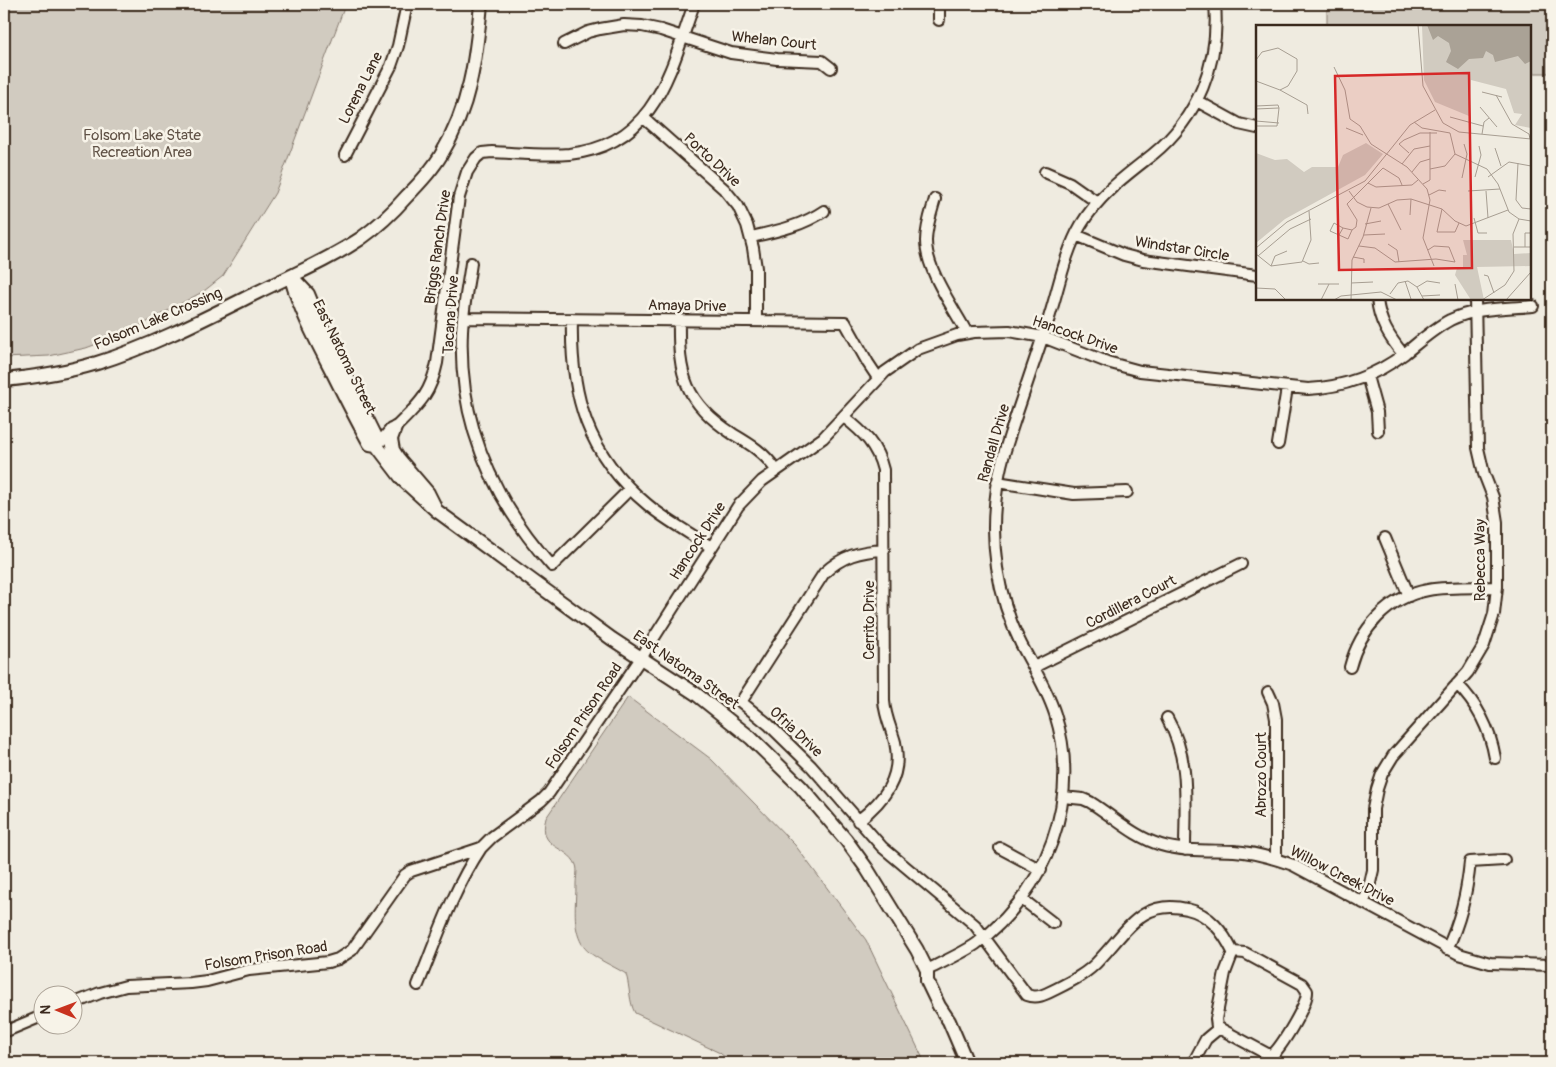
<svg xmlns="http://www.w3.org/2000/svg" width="1556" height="1067" font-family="Pangolin,sans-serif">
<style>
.green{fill:#d1cbc0;stroke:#867a6f}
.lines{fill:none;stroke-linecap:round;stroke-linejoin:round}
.minor-casing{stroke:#3b2a1e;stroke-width:14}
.major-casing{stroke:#3b2a1e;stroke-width:16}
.minor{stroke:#f7f3e8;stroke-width:10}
.major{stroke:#f7f3e8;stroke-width:12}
.labels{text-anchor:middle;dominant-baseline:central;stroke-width:5;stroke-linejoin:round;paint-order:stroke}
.street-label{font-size:15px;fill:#3b2a1e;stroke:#f7f3e8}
.park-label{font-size:15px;fill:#605246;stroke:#f7f3e8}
.inset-road{fill:none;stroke:#a79e92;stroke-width:1}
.view{fill:#d62828;fill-opacity:0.15;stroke:#d62828;stroke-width:2.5}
.inset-edge{fill:none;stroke:#3b2a1e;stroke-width:2.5}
</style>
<rect width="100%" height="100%" fill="#efebe0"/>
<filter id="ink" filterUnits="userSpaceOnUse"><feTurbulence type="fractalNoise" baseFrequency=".02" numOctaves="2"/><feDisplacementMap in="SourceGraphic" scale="10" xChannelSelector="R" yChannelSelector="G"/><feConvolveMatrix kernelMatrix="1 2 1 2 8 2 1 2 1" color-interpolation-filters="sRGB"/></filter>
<g filter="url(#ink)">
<path class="green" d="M4,4h280l60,4 -69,185 -52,83 -19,15 -66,36 -22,10 -30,11 -37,8 -45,2z
M1327,4h225v121h-2l1,-52h-21v-47h-203z
M628,697l83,62 84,86 71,95 59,123h-197v-3l-8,-7 -85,-40c-6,-11 -5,-26 -9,-39 -12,-8 -38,-18 -44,-30 -10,-17 -6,-41 -6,-60 0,-6 2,-14 0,-19 -8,-20 -39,-15 -30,-47z"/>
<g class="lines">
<g class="minor-casing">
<path id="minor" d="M939,20v-16
M564,44l24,-12 12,-3 24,-4 18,1 19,4 70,23 46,6 45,2 9,7
M1197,101l42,23 18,4
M644,118l80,71 14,17 9,19 6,23 3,20v53
M345,155l46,-89 7,-20 9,-42
M1045,172l25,11 27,19
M935,199c-4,14 -9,28 -9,42 0,29 27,66 41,92
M1076,235l48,20 19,5 114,15
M751,237c26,-6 51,-11 73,-26
M471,263c-3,22 -8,45 -9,68 -4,91 30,168 90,235l78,-77
M1377,299c2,22 12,38 26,55
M463,318l382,4 23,41 10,15
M572,319c-2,76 15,136 76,186 19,16 42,28 63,42
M679,320c-1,55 6,83 54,114 17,10 32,19 43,36
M1367,376l10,36 1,19
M844,417c19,15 33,28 39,53l1,231c1,15 7,27 11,41 8,36 -11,58 -37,79
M1278,444l9,-56
M377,446l14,-17 4,-1c23,-23 35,-32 42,-65l22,-166 8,-25 9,-14 6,-5 10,-1c25,1 51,4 77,2 86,-9 101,-82 125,-150
M997,482l77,12 53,-2
M1385,538l24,58
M884,550c-24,1 -42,6 -60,23l-83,129 27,22 43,42 71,81 93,78 52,70c11,4 19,-1 29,-6 16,-8 32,-16 44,-30 26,-27 42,-61 87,-50 23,5 36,23 46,43l-8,21 -9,46 1,8 54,29 1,7
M1034,667l207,-103
M1350,667c10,-38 38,-70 78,-77 23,-4 47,-2 69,-3
M1457,684c21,21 33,45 38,74
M1268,692l5,11 3,16v140
M1167,718c24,42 18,85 18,132
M1063,797l20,2 7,3c24,15 44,35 71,43 24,7 49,5 73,6 20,1 39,7 59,14l166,89 31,9 62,2
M1000,848l41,22
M1022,899l31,24
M1363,903l5,-11 5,-22v-61l4,-20 5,-15 11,-18 75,-84 16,-27 10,-31 3,-27v-65l-4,-25 -9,-23 -6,-26 -3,-149
M1447,949c14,-29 20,-56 23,-87l34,-2
M1233,952l12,1 57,31 5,7c1,13 -26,57 -36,65
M927,970c16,-8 34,-16 49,-26 71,-53 106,-145 79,-230 -8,-25 -22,-47 -34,-70 -24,-48 -32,-103 -24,-156 3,-26 12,-50 20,-75 10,-30 20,-59 30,-89 11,-32 17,-70 34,-99 18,-30 44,-49 71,-70 46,-37 68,-93 63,-151
M418,985c19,-47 35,-95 63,-137
M72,1004l28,-11 26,-7 65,-3 16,-2 42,-11 79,-8 10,-3 14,-9 53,-75 6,-4 70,-23 11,-11 49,-36 8,-8 92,-135 97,-152 24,-25 61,-43 62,-66 33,-23 39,-14 17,-3 35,-1 34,6 64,25 33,9 168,18c36,-2 67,-13 96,-35 15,-12 29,-25 46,-34 27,-13 54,-11 83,-14
M4,1032l38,-16
M1193,1063l13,-24 12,-10"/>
</g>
<g class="major-casing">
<path id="major" d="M291,276l17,18 14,34 55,111v7l26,34 34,31 175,128 84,55 55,44 50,49 45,53 21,29 50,81 10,20v11l12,25 10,15 18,42
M291,278c9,33 26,64 42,95 12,24 24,48 37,71l6,1
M4,380c31,-3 63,-8 93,-17 55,-17 107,-44 159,-70 34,-17 71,-32 104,-54 17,-12 33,-27 47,-43 12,-12 25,-26 34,-41 29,-48 35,-96 40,-151
M395,428l-4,11 2,11 5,8 30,35 6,12"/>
</g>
<use href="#minor" class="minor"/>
<use href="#major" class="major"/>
</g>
</g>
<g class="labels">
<g class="street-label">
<text transform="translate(774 41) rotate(6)">Whelan Court</text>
<text transform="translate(361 88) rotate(-63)">Lorena Lane</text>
<text transform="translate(712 160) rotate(43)">Porto Drive</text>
<text transform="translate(438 247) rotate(-82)">Briggs Ranch Drive</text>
<text transform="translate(1182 249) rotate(9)">Windstar Circle</text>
<text transform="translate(687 306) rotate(1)">Amaya Drive</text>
<text transform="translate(451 315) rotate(-86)">Tacana Drive</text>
<text transform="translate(158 319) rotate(-23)">Folsom Lake Crossing</text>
<text transform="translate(1075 335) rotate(19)">Hancock Drive</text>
<text transform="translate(344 357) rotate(64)">East Natoma Street</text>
<text transform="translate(994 443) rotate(-74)">Randall Drive</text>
<text transform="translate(698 541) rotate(-57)">Hancock Drive</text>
<text transform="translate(1480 560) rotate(-90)">Rebecca Way</text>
<text transform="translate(1131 602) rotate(-27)">Cordillera Court</text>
<text transform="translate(869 620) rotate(-90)">Cerrito Drive</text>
<text transform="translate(686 670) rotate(35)">East Natoma Street</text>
<text transform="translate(584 716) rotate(-56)">Folsom Prison Road</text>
<text transform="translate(796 732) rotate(43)">Ofria Drive</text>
<text transform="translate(1261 775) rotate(-90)">Abrozo Court</text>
<text transform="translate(1342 876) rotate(27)">Willow Creek Drive</text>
<text transform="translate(266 956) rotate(-9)">Folsom Prison Road</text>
</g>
<g class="park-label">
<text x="142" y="135">Folsom Lake State<tspan x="142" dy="17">Recreation Area</tspan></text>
</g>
</g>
<g transform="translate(1256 25)">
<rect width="275" height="275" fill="#efebe0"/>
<path d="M166,0h109v103l-16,-3 7,-11 -8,-1 -8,-24 -35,-9 -2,36 -34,-14 -11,-22zM110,118l17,11 -18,21 -80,44 -29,24v-90l19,7 12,-1 17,13 8,-5h26l5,-12zM207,215h48l3,14 17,-1v13l-54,1 7,33h-13l-16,-25 2,-7 6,-1v-12h4z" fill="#d1cbc0"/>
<path d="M171,0h104v36l-6,3 -7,-8 -23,6 -2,-7 -7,-4 -3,7 -14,1 -11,10 -12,-7 5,-11 -2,-8 -11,-7 -5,4z" fill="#aaa296"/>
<path class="inset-road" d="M162,0l5,61 20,37 16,9 72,7M0,35l6,-8 16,-4 19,11v12l-9,15 -8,4 -24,-9M78,42l11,23 5,29 10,7 11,18 36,23 20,22 3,11 -7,38 11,28M24,65l27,15 1,9M226,67l20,5M240,70l16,29 17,10 1,5M0,81l22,-1 1,3M224,82l17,20M0,84l23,-1M194,92l33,9M0,96l23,2M158,97l8,6 28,5 5,21 32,15 11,15 11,28 10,7 12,2M0,101h21l2,-18M90,103l17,7M226,109l2,-12 5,-4M239,123l6,18M153,128l-10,-9 5,-4 16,-7h17M262,138l-2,37 6,8 9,1M146,139l12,-15 16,-3M174,144l15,-3 10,-12M156,147l8,-10 10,-3M219,152l6,-22 -2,-9M232,152l21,-15 22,4M206,153l5,-24 -3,-10M112,158l8,4 36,-2 6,-5M167,159l7,-4v-48M93,166l8,11 10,5 12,1 18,-8 14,-1 31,10 13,12 11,5 42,-16M212,166l32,-2M230,166l2,27M173,170l10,-5 7,1M132,179l13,26M186,184l-5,23h18l4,-9M154,190l1,-16M218,193l4,15h9M109,199l16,-3M87,203l-9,-5 -4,8 9,4 4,-7 9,2 4,-3 1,-7 -10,-16 36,-36 16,10 3,7M83,210l9,4 4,-9M108,210l21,-1M132,219l9,6 2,12M103,221l16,2 20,14 41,-3 19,3 -6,-15 -15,-1 -6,4M258,222h17M269,222v-14h6M0,223l31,-26 78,-41 45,-56 25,-15M0,229l15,12 31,-4 9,-22 -2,-29M2,231l32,-27 21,-10M97,232l11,2v4M47,236l6,3 10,-1M15,241l4,-10 12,-5M228,250l4,1 6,17M149,256l6,18M95,258l22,-1M62,259h21M199,259l3,16M161,262l10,-6 13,2M0,263l19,1 11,11M134,269l8,-11 10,-2 9,6 7,13M166,271l18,-1M65,275l8,-16M78,275l7,-4 40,-4 16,8M95,275l1,-40 11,-23 8,-29M226,275l23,-15 9,-14 -1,-37 6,-15M250,275l25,-28"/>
<path class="view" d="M213,48l3,195 -133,2 -4,-194z"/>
<rect width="275" height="275" class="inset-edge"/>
</g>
<rect width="1556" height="1067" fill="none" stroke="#f7f3e8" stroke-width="20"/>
<rect x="10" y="10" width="1536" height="1047" fill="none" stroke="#3b2a1e" stroke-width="2" filter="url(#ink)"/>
<g transform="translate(58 1010) rotate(271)"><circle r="24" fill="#f7f3e8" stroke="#aca397"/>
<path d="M0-4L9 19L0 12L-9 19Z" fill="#c8321e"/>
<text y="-8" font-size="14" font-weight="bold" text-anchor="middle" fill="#3b2a1e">N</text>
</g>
</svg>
